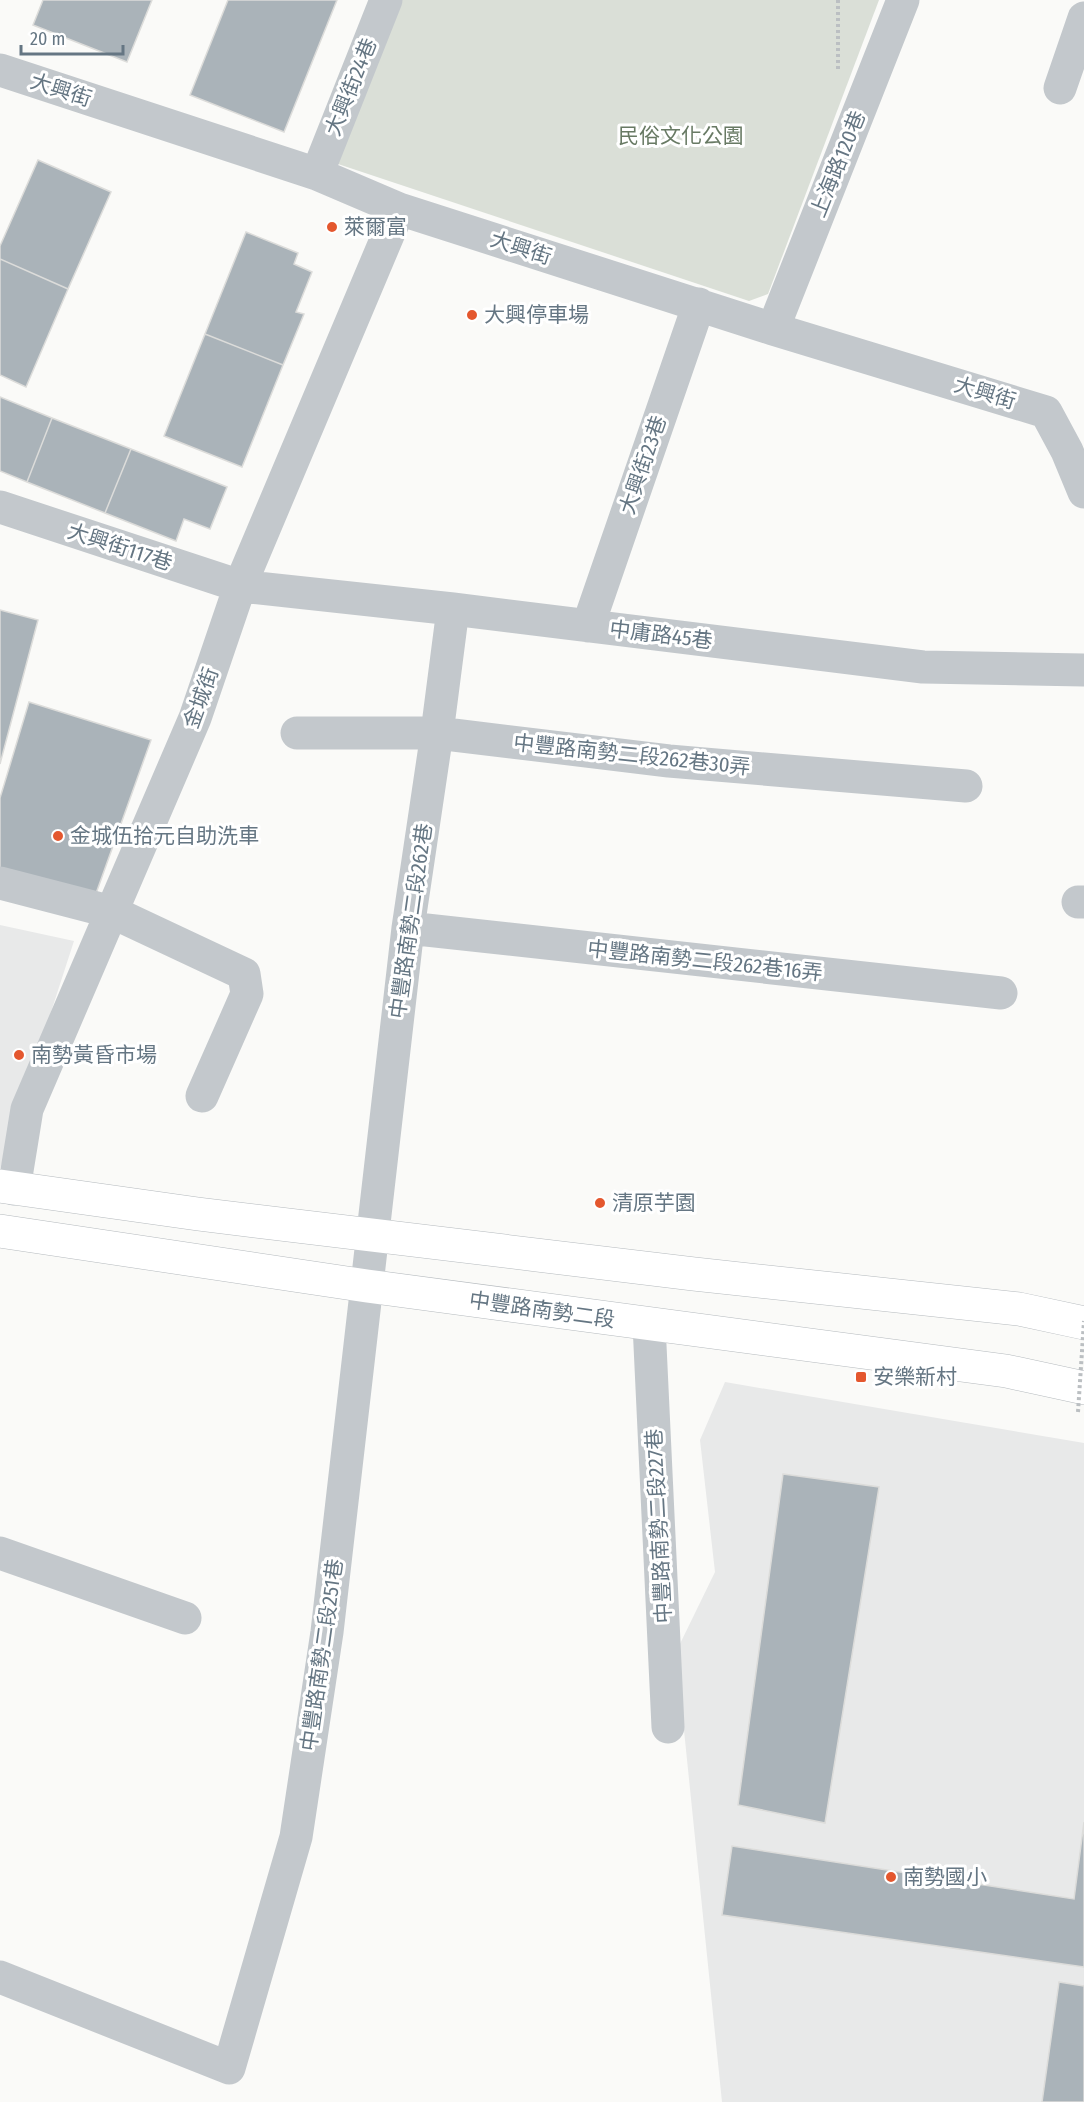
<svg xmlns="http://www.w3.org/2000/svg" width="1084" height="2102" font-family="'Fira Sans Condensed','Noto Sans TC',sans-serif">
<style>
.built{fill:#e8e9e9}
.green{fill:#dadfd7}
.building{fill:#aab3b9;stroke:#dcdcda;stroke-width:1.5}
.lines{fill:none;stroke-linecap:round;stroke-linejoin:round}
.major-casing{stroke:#b5babe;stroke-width:34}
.path{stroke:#bbbfc2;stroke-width:4;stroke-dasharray:3 3;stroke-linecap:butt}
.minor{stroke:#c3c8cc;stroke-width:33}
.major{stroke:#fff;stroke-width:33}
.path-bridge{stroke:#bbbfc2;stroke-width:4;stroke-dasharray:3 3;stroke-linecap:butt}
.poi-dot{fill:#e4572e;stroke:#fff;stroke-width:2}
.labels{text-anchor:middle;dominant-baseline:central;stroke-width:6;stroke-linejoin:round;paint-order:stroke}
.street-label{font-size:21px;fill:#657683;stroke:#fff}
.park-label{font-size:21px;fill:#687a64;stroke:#fff}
.poi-label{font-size:21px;fill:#657683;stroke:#fff;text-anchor:start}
</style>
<rect width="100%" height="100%" fill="#fafaf8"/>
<path class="built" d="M0,925l74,16 -74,228z
M725,1382l359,61v659h-362l-46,-450 39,-80 -15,-132z"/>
<path class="green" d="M401,0h478l-111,294 -19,7 -414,-138z"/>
<path class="building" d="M43,0h109l-25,62 -94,-37z
M228,0h109l-53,132 -94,-37z
M38,160l73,32 -43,97 -68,-30v-13z
M246,232l52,21 -4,11 18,8 -16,40 8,2 -21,51 -78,-31z
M0,259l68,30 -42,98 -26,-12z
M205,334l78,31 -41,102 -78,-31z
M0,397l52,21 -25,64 -27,-11z
M52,418l79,31 -26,64 -78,-31z
M131,449l96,38 -17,42 -26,-10 -8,22 -71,-28z
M0,610l38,10 -38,144z
M29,702l122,38 -57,159 -94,-26v-75z
M783,1474l96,13 -54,336 -87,-18z
M1084,1822v145l-362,-52 10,-69 342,53z
M1059,1982l25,4v116h-42z"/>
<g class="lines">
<g class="major-casing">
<path id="major" d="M0,1186l198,28 496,60 325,35 65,14
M0,1231l367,55 639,85 78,17"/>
</g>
<path class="path" d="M838,0v70"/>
<path class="minor" d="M0,70l317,104 82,35 374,120 273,83 21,39 17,41
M1060,88l24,-70
M317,174l69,-174
M773,329l130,-329
M0,507l240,79 213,23 470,58 161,3
M588,626l111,-322
M297,733h140l232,28 297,25
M0,883l112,29 132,62 3,20 -45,102
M1078,902h6
M408,928l593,65
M14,1189l13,-80 168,-391 45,-132 159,-377
M649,1324l19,403
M0,1553l185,65
M0,1977l229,91 67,-231 31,-205 81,-704 29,-195 16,-124"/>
<use href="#major" class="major"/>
<path class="path-bridge" d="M1078,1412l6,-91"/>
</g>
<g class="poi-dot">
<circle cx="332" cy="227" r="6"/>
<circle cx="472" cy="315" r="6"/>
<circle cx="58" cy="836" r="6"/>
<circle cx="19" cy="1055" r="6"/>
<circle cx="600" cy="1203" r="6"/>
<rect x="855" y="1371" width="12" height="12" rx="3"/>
<circle cx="891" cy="1877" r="6"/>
</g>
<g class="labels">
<g class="street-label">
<text transform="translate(351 87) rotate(-68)">大興街24巷</text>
<text transform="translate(61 90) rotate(18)">大興街</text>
<text transform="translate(838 164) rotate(-68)">上海路120巷</text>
<text transform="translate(521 248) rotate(18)">大興街</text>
<text transform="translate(985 393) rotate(17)">大興街</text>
<text transform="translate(643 465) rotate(-71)">大興街23巷</text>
<text transform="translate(120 547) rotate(18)">大興街117巷</text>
<text transform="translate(661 635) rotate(7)">中庸路45巷</text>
<text transform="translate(201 698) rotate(-70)">金城街</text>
<text transform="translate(632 755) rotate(6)">中豐路南勢二段262巷30弄</text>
<text transform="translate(411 921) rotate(-82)">中豐路南勢二段262巷</text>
<text transform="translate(705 961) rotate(6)">中豐路南勢二段262巷16弄</text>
<text transform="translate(542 1310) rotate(8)">中豐路南勢二段</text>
<text transform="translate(659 1526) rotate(-93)">中豐路南勢二段227巷</text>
<text transform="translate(322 1655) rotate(-82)">中豐路南勢二段251巷</text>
</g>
<g class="park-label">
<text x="681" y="136">民俗文化公園</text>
</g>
<g class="poi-label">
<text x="344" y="227">萊爾富</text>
<text x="484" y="315">大興停車場</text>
<text x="70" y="836">金城伍拾元自助洗車</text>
<text x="31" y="1055">南勢黃昏市場</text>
<text x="612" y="1203">清原芋園</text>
<text x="873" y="1377">安樂新村</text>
<text x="903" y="1877">南勢國小</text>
</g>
</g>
<path d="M21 45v9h102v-9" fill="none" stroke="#657683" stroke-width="3"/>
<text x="30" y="45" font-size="18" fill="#657683" stroke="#ffffff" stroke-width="4.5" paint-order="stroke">20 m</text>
</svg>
